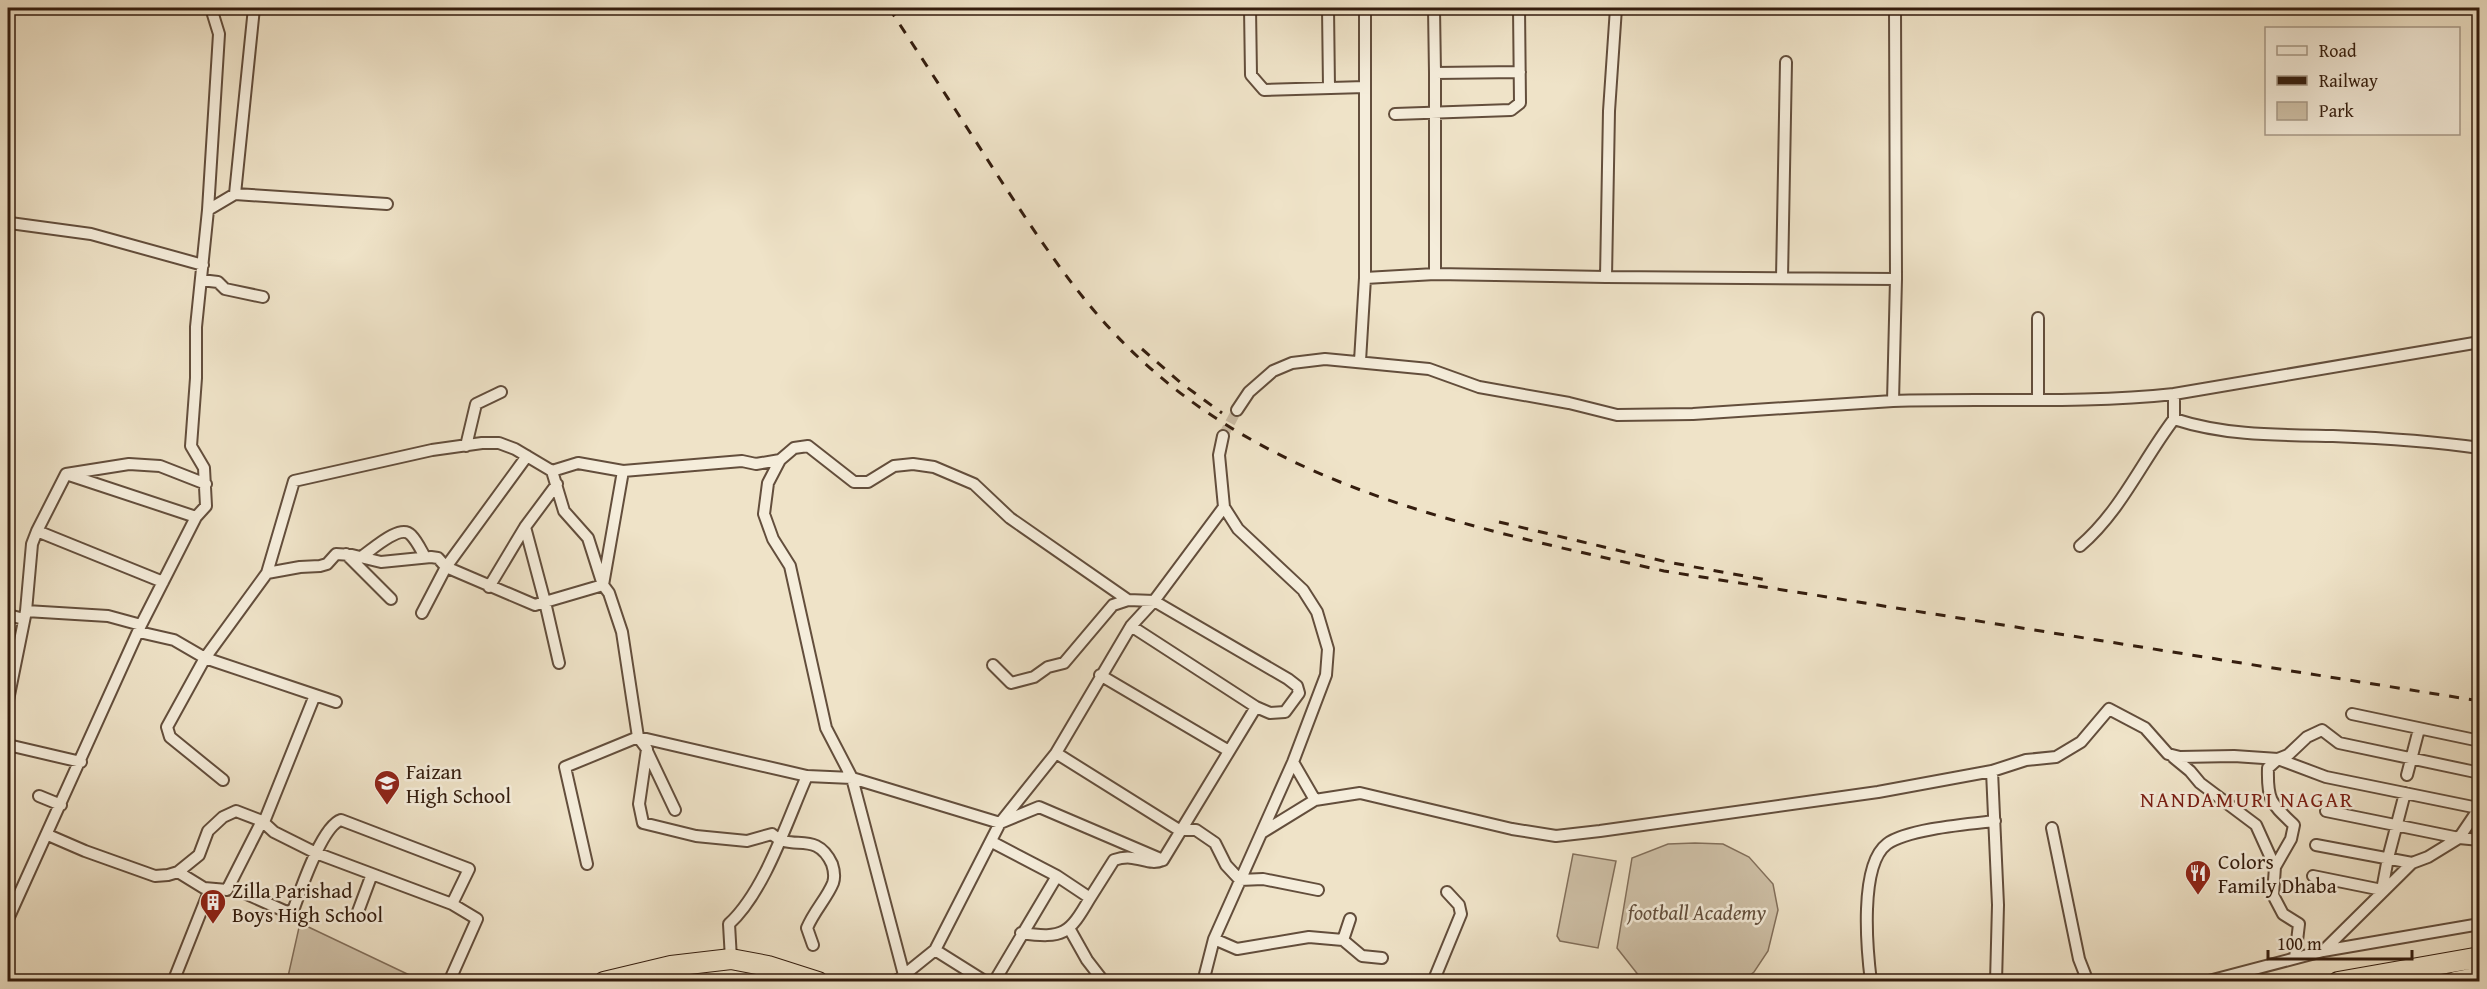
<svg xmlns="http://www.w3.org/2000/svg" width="2487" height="989" font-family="'Gentium Book Plus',serif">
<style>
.park{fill:#cfc1a8;stroke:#826f5b;stroke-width:1.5}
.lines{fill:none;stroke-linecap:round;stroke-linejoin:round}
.street-tunnel{stroke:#cabba3;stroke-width:10;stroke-dasharray:10 5;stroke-linecap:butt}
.street-casing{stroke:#634e3c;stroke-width:14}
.highway-casing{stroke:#341d0e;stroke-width:22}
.street{stroke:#f5eddb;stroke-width:10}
.highway{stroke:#efe3c8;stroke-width:20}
.rail{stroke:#341d0e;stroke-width:3;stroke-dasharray:10 10;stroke-linecap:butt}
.labels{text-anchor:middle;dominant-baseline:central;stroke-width:5;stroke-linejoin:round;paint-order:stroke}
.poi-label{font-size:21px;fill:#341d0e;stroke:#f5eddb;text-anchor:start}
.park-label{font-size:21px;font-style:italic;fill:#624e3c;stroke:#f5eddb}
.neighbourhood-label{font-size:22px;letter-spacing:1.5px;fill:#7a1f14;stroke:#f5eddb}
</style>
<rect width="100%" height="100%" fill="#efe3c8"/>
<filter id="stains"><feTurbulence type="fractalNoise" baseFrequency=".00333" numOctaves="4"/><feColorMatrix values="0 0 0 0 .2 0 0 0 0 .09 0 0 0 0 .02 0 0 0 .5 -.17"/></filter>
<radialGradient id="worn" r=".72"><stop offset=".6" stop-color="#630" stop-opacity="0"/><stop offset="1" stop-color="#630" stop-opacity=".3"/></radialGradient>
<path class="park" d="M1695,843l28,1 26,13 24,27 5,26 -10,41 -14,21 -12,9h-99l-26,-33 15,-90 36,-14z
M1573,854l43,7 -18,87 -38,-7 -3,-5z
M300,923l122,58h-135z"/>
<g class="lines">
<path class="street-tunnel" d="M1223,436l14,-26"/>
<g class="street-casing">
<path id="street" d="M1250,8l1,67 13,15 101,-3
M1328,8l1,80
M1434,8l1,65
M1395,114l116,-4 9,-7 -1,-95
M235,194l19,-186
M208,210l27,-16 152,10
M10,223l81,11 112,31
M1435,274l171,3 3,-166 7,-103
M1606,277l290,2 -1,-271
M1365,278l70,-4v-201l85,-1
M1782,278l4,-216
M201,280l17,2 7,7 38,8
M1360,361l5,-83v-270
M2174,394l306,-52
M2038,399v-81
M1893,401c94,-3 188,3 281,-7v25c52,17 105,16 159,17 49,2 98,5 147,12
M1237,410l12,-18 24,-21 19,-8 33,-4 104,10 50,18 90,16 48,12 76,-1 200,-13 3,-122
M466,446l10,-42 25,-12
M552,471l26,-8 45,8 119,-10 14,3 24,-4
M66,474l63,-10 31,2 46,18
M525,527l20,75 -10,3 -89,-38 81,-111
M37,531l29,-57 130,43
M2080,546c41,-35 62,-85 94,-127
M346,554l45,45
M361,557c11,-7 39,-34 50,-22 6,6 10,15 14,22
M267,573l33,-6 20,-1 7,-2 9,-10 16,1 29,7 50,-5 7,1 8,9 -24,46
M489,587l36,-60 32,-43
M26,611l82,5 33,9
M8,615l16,4
M139,632l35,8 31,18 131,44
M559,663l-14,-61 58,-17 20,-114
M993,665l18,18 23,-6 14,-10 16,-4 49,-58 15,-5
M1100,675l129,76
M8,700l18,-89 6,-67 5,-13 126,51
M2352,714l128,27
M8,745l73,17
M647,751l28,59
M1056,753l123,77h17l19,13 11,22 14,15 23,-1 55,11
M2173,757l17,14 10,12 56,42 19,42
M1992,771l6,134 -2,77
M2407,775l12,-46
M223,780l-53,-43 -3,-10 38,-69 62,-85 27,-92 138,-31 50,-7h17l16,6 37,22 12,40 24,27 15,47 6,8 13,39 16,105 169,39 45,2 148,45 56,-70 75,-127 23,-25 70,-94
M39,796l22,9
M1315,800l45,-7 152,36 44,7 44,-5 278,-39 114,-21 34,-11 30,-3 25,-15 28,-33 36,19 23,26 12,3 54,-1 44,3 10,-4 19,-18 15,-7 17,13 141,30
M2326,811l133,27 21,2
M264,822l51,-127
M2052,828l27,131 9,23
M1263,832l52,-32 -22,-38
M48,835l37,16 70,25 13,-1 10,-3 21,-17 9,-24 15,-14 13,-6 26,10 12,11 42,21 136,51 25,15 -28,63
M992,842l65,34 -63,106
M2316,845l96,18
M587,864l-22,-97 73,-30 9,12 -8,55 4,19 53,13 51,5 25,-7c19,19 44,-5 60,30 2,6 3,13 1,19 -6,15 -19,28 -26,45l6,17
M178,872l26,16 23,2 35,-69
M1057,876l33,22 24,-38c23,-8 33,7 49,0
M2313,876l69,14 6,-32 17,-65
M240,891l49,22 5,-5c7,-19 28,-82 47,-88l128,49 -17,35
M356,917l16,-43
M8,919l133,-294 55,-108 10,-11 -2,-38 -13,-22 5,-68v-51l12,-117 11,-176 -8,-26
M1069,928l18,32 17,22
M1021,933c43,6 48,1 69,-35
M1214,939l23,10 72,-12 34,3 7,-21
M1343,940l19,16 20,2
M935,950l51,32
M2323,951l89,-88 16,-6 31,-19 21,-31
M2295,958l4,-34 -16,-10 -10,-19 2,-28 16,-28 3,-14c-23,-22 -27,-24 -26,-57l10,-9 48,18 152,31
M731,959l-2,-35c36,-33 58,-103 78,-148
M904,975l31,-25 65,-127 39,-16 124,53 93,-153
M173,982l37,-93
M895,982l9,-7 -52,-197 -26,-50 -36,-162 -17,-27 -9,-25 4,-31 12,-23 14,-12 14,-2 46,36h14l26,-16 19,-2 21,3 40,17 36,34 118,82 26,1 134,78 9,7 2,7 -14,19 -15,1 -14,-6 -125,-81
M1203,982l11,-43 79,-177 33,-87 2,-26 -11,-37 -14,-22 -65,-61 -14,-22 -5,-52 4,-19
M1433,982l28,-68 -2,-9 -12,-13
M1871,982c-4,-32 -12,-117 16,-138 20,-15 82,-20 108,-23
M2205,982l118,-31 157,-27"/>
</g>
<g class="highway-casing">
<path id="highway" d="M604,982l67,-16 60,-7 37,7 50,16
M2338,982l142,-25
M2455,982l25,-5"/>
</g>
<use href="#street" class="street"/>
<use href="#highway" class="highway"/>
<path class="rail" d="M889,8c36,55 72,110 107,165 42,64 85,131 142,184 143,135 341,172 526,214l816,130
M1142,349l39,34 41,30
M1499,522l168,40 105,19"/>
</g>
<defs>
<g id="school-pin" transform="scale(1.35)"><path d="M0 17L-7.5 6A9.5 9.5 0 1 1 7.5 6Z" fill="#8f2418" stroke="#f5eddb"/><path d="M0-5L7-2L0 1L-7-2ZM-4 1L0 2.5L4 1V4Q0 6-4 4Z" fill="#fff"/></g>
<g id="restaurant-pin" transform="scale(1.35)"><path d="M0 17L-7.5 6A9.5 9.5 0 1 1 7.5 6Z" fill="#8f2418" stroke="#f5eddb"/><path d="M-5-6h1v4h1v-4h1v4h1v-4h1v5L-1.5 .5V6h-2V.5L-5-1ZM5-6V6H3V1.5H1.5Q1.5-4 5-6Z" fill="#fff"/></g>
<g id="building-pin" transform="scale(1.35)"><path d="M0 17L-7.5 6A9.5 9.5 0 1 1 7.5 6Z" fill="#8f2418" stroke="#f5eddb"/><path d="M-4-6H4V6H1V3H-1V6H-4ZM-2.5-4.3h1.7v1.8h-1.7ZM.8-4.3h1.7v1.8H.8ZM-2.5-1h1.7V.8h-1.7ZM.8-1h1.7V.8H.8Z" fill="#fff"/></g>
</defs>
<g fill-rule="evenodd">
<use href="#school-pin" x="387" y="783"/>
<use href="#restaurant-pin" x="2198" y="873"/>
<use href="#building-pin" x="213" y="902"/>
</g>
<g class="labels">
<g class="poi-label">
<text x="406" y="771">Faizan<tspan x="406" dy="24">High School</tspan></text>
<text x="2218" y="861">Colors<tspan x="2218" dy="24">Family Dhaba</tspan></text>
<text x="232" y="890">Zilla Parishad<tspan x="232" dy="24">Boys High School</tspan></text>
</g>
<g class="park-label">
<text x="1697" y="912">football Academy</text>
</g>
<g class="neighbourhood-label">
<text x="2247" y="799">NANDAMURI NAGAR</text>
</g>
</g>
<rect width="2487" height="989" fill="none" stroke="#efe3c8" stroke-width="30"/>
<rect x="9" y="9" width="2469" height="971" fill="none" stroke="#341d0e" stroke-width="3"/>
<rect x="15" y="15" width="2457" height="959" fill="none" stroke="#341d0e" stroke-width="1.5"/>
<rect x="2265" y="27" width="195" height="108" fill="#f5eddb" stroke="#a89a89" stroke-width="1.5"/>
<rect x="2277" y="46" width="30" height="9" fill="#f5eddb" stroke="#a89a89" stroke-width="1.5"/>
<text x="2319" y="57" font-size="18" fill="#341d0e">Road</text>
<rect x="2277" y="76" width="30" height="9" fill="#341d0e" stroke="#a89a89" stroke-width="1.5"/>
<text x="2319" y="87" font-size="18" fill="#341d0e">Railway</text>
<rect x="2277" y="102" width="30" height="18" fill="#cfc1a8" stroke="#a89a89" stroke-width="1.5"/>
<text x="2319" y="117" font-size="18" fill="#341d0e">Park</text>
<path d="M2268 950v9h144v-9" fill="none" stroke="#341d0e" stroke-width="3"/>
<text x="2277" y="950" font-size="18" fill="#341d0e" stroke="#f5eddb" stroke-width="4.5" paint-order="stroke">100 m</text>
<rect width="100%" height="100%" filter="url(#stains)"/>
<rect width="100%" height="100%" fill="url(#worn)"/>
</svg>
